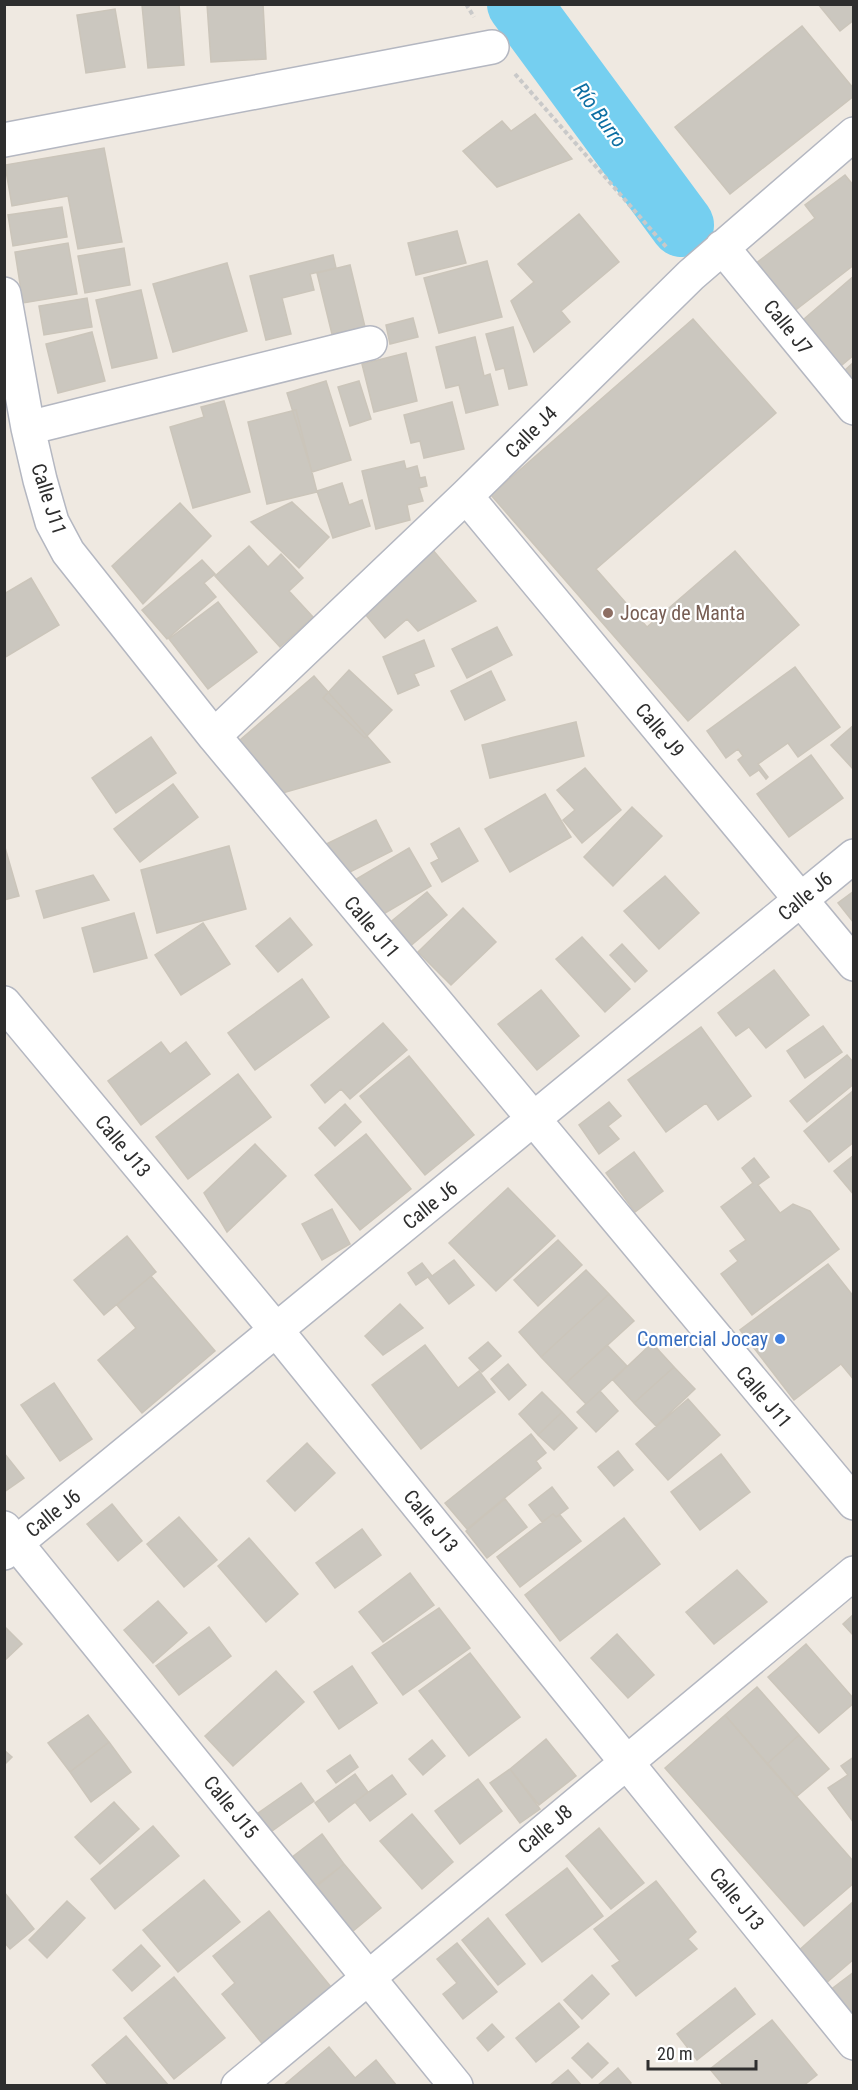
<svg xmlns="http://www.w3.org/2000/svg" width="858" height="2090" font-family="'Roboto Condensed',sans-serif">
<style>
.lines{fill:none;stroke-linecap:round;stroke-linejoin:round}
.river{stroke:#75cff0;stroke-width:64}
.building{fill:#cbc7bf;stroke:#cbc5ba;stroke-width:1.5}
.minor-casing{stroke:#b4b7c1;stroke-width:36}
.path{stroke:#c9c9c9;stroke-width:4;stroke-dasharray:4.5 3;stroke-linecap:butt}
.minor{stroke:#fff;stroke-width:33}
.education-dot{fill:#8d6e63;stroke:#fff;stroke-width:2}
.shop-dot{fill:#3f7fe0;stroke:#fff;stroke-width:2}
.labels{text-anchor:middle;dominant-baseline:central;stroke-width:4.5;stroke-linejoin:round;paint-order:stroke}
.street-label{font-size:20px;fill:#2e2e2e;stroke:#fff}
.education-label{font-size:20px;fill:#785e54;stroke:#fff;text-anchor:start}
.shop-label{font-size:20px;fill:#366cbe;stroke:#fff;text-anchor:end}
.water-label{font-size:21px;font-style:italic;fill:#0d6fa3;stroke:#fff}
</style>
<rect width="100%" height="100%" fill="#efe9e1"/>
<g class="lines">
<path class="river" d="M519,4l163,221"/>
</g>
<path class="building" d="M179,4l5,61 -36,3 -6,-63z
M207,4h56l3,55 -55,3z
M818,4h36v16l-14,11z
M115,9l10,58 -39,6 -9,-58z
M802,26l52,63v7l-124,98 -55,-67z
M535,114l37,45 -75,28 -34,-36 39,-30 9,10z
M104,148l18,94 -44,7 -10,-53 -56,10 -7,-41z
M845,175l9,11v79l-61,47 -38,-48 60,-46 -10,-13z
M62,207l5,30 -54,9 -5,-31z
M579,214l40,48 -58,49 9,11 -36,30 -23,-51 23,-19 -16,-18z
M457,231l9,32 -50,12 -8,-32z
M68,243l9,51 -54,9 -8,-51z
M124,248l6,37 -45,8 -7,-37z
M333,255l3,13 -26,6 4,16 -32,8 9,36 -25,6 -16,-64z
M487,261l15,56 -63,16 -15,-55z
M227,263l20,68 -74,21 -20,-68z
M350,265l15,62 -33,7 -15,-61z
M854,276v79l-18,15 -39,-45z
M141,290l16,68 -45,10 -16,-68z
M87,298l5,29 -48,8 -5,-29z
M413,318l5,19 -28,7 -4,-19z
M693,319l83,94 -180,156 51,58 88,-76 64,74 -111,96 -197,-226z
M513,327l14,58 -18,4 -5,-21 -8,2 -10,-36z
M92,332l13,49 -47,12 -12,-49z
M475,337l9,39 6,-2 8,31 -32,8 -7,-28 -13,3 -10,-41z
M406,353l11,48 -43,11 -12,-48z
M854,362v18l-9,-10z
M326,381l25,79 -39,12 -25,-79z
M359,381l12,38 -21,7 -12,-39z
M224,401l26,91 -57,16 -23,-81 34,-10 -3,-10z
M452,402l12,47 -40,9 -4,-17 -9,2 -7,-28z
M296,410l21,82 -50,12 -19,-82z
M404,461l2,8 11,-3 3,12 5,-1 2,9 -8,2 4,13 -16,4 3,15 -34,9 -14,-58z
M342,483l7,22 13,-5 8,26 -37,12 -16,-47z
M292,502l37,35 -30,31 -48,-46z
M180,503l31,33 -68,68 -31,-38z
M249,546l19,21 13,-13 22,24 -14,13 24,26 -33,30 -65,-71z
M432,549l44,52 -58,30 -11,-12 -22,19 -24,-29z
M202,560l13,14 -11,9 12,14 -49,42 -25,-29z
M31,578l28,47 -55,33v-64z
M218,602l39,50 -49,37 -39,-50z
M497,627l15,28 -45,23 -15,-29z
M424,640l10,26 -20,8 5,11 -21,9 -15,-37z
M795,667l45,60 -42,30 -10,-14 -30,21 10,13 -2,2 -7,-9 -9,6 -12,-16 5,-4 -5,-7 -12,9 -19,-27z
M349,670l43,40 -27,28 -42,-40z
M491,671l14,29 -40,20 -14,-29z
M314,676l76,86 -114,33 -37,-54z
M576,722l8,34 -94,22 -8,-33z
M854,725v45l-23,-25z
M151,737l25,36 -60,40 -24,-35z
M811,755l32,43 -54,39 -32,-43z
M585,768l36,42 -39,33 -19,-23 12,-10 -18,-20z
M173,784l25,33 -58,45 -26,-33z
M545,794l26,43 -61,35 -25,-43z
M632,807l30,29 -49,50 -29,-29z
M376,820l16,31 -54,27 -16,-32z
M459,828l19,33 -36,21 -11,-19 8,-4 -8,-15z
M4,844l15,52 -15,4z
M229,846l17,63 -89,24 -16,-63z
M409,848l22,38 -56,33 -22,-38z
M93,875l16,25 -65,18 -8,-27z
M665,876l34,37 -40,36 -35,-38z
M854,891v32l-16,-20z
M427,892l20,23 -39,33 -20,-24z
M463,908l33,34 -45,43 -33,-33z
M134,913l13,45 -53,14 -12,-44z
M290,918l22,27 -34,27 -22,-26z
M203,923l27,41 -49,31 -26,-40z
M582,937l48,52 -25,23 -49,-53z
M622,944l25,27 -12,11 -25,-27z
M774,970l35,45 -43,33 -17,-21 -13,9 -18,-23z
M302,979l27,38 -74,53 -27,-37z
M541,990l38,46 -42,34 -39,-46z
M383,1023l24,27 -57,49 -9,-10 -16,14 -14,-18z
M823,1026l19,26 -37,26 -18,-27z
M701,1027l50,69 -33,24 -12,-17 -40,29 -38,-52z
M161,1042l9,12 16,-12 24,32 -69,51 -33,-44z
M847,1055l7,8v21l-47,38 -17,-21z
M409,1056l65,79 -49,40 -65,-79z
M238,1074l33,43 -83,62 -32,-42z
M854,1090v52l-25,20 -25,-31z
M609,1102l12,14 -13,10 11,13 -20,15 -20,-29z
M345,1104l16,18 -26,24 -16,-18z
M366,1134l45,55 -51,41 -45,-55z
M255,1144l31,32 -59,56 -23,-39z
M634,1152l29,39 -28,21 -29,-39z
M854,1155v40l-20,-24z
M754,1158l15,19 -11,8 22,28 13,-9 17,7 29,38 -87,66 -31,-41 17,-13 -8,-10 16,-11 -25,-33 32,-24 -11,-15z
M508,1188l47,48 -59,55 -47,-48z
M332,1209l18,35 -28,16 -20,-36z
M127,1236l29,36 -52,43 -30,-35z
M558,1240l24,25 -44,41 -24,-26z
M454,1260l20,25 -25,19 -21,-27 -12,8 -8,-12 14,-10 10,13z
M828,1264l26,33v83l-13,-16 -47,36 -54,-70z
M586,1270l23,24 -68,63 -22,-25z
M151,1276l64,75 -73,62 -44,-53 38,-32 -19,-23z
M609,1294l25,27 -68,62 -25,-26z
M400,1304l23,24 -40,27 -18,-19z
M488,1342l13,14 -19,16 -13,-14z
M652,1343l22,24 -40,36 -21,-23z
M425,1345l33,43 21,-17 16,21 -74,57 -49,-64z
M607,1345l20,21 -41,38 -20,-21z
M508,1364l18,21 -17,15 -18,-21z
M674,1367l21,22 -39,37 -22,-23z
M54,1383l38,56 -32,22 -39,-56z
M600,1391l18,20 -22,21 -19,-20z
M542,1392l20,20 -24,23 -19,-21z
M688,1399l32,36 -52,45 -32,-36z
M562,1412l15,16 -23,22 -16,-15z
M531,1434l15,19 -10,8 5,7 -74,61 -22,-26z
M307,1443l28,30 -40,38 -28,-30z
M618,1451l15,19 -19,16 -16,-19z
M4,1453l20,25 -20,14z
M721,1454l29,38 -50,38 -29,-38z
M552,1487l16,21 -12,9 -3,-3 -11,8 -13,-17z
M505,1499l22,28 -40,31 -21,-27z
M112,1504l30,37 -24,20 -31,-37z
M553,1514l3,3 4,-2 21,26 -61,46 -23,-30z
M179,1517l38,43 -33,27 -37,-43z
M624,1518l36,46 -100,77 -35,-46z
M362,1529l19,26 -46,33 -19,-25z
M249,1538l49,56 -32,28 -48,-56z
M737,1570l30,32 -53,42 -28,-32z
M410,1573l24,32 -51,37 -24,-30z
M158,1601l29,32 -34,30 -29,-33z
M439,1608l31,40 -67,47 -31,-42z
M854,1614v22l-11,-12z
M4,1626l18,18 -18,17z
M209,1627l22,29 -52,39 -23,-29z
M617,1634l37,41 -26,23 -37,-40z
M806,1644l48,55v4l-35,30 -51,-56z
M470,1653l50,64 -51,39 -50,-65z
M352,1666l25,37 -38,26 -25,-37z
M276,1671l28,31 -71,64 -28,-30z
M757,1687l42,48 -32,29 -42,-49z
M88,1715l21,27 -39,30 -22,-29z
M725,1715l129,147v21l-50,43 -139,-158z
M799,1735l30,34 -33,28 -29,-33z
M546,1739l30,37 -37,29 -29,-36z
M432,1740l13,16 -22,19 -14,-16z
M109,1742l22,30 -40,30 -21,-30z
M4,1750l8,7 -8,8z
M350,1755l8,12 -22,16 -9,-12z
M854,1757v66l-26,-35 20,-13 -7,-9z
M510,1769l30,40 -20,14 -30,-40z
M355,1774l13,18 -39,30 -14,-19z
M392,1775l14,19 -36,27 -15,-19z
M478,1779l24,32 -42,33 -25,-33z
M301,1783l13,18 -49,35 -14,-18z
M114,1802l25,27 -39,35 -25,-27z
M412,1814l41,48 -31,27 -42,-48z
M153,1826l26,30 -64,53 -24,-30z
M599,1828l45,55 -33,26 -45,-53z
M322,1834l22,30 -40,30 -22,-29z
M344,1864l37,44 -34,28 -37,-44z
M567,1868l36,48 -61,46 -36,-47z
M204,1880l36,42 -62,50 -35,-42z
M656,1881l40,51 -8,7 9,10 -61,47 -24,-30 8,-5 -26,-32z
M4,1892l30,37 -24,20 -6,-7z
M67,1901l18,17 -38,40 -18,-18z
M854,1901v58l-29,25 -28,-32z
M269,1911l66,81 -70,55 -43,-53 13,-11 -22,-27z
M488,1918l37,46 -27,21 -36,-45z
M457,1943l40,49 -34,27 -20,-25 14,-11 -20,-24z
M141,1945l19,21 -28,25 -19,-21z
M854,1972v52l-25,-33z
M592,1975l17,19 -27,25 -18,-19z
M174,1977l51,61 -51,41 -50,-61z
M735,1988l20,26 -58,46 -20,-26z
M559,2003l20,24 -43,35 -20,-24z
M772,2020l45,55 -14,11h-79l-14,-17z
M492,2024l12,13 -16,14 -11,-13z
M126,2036l43,50h-60l-17,-21z
M588,2043l20,20 -16,15 -20,-20z
M329,2047l26,31 21,-18 21,26h-114z
M618,2068l13,15 -3,3h-31z
M568,2070l14,16h-33z"/>
<g class="lines">
<g class="minor-casing">
<path id="minor" d="M4,140l488,-93
M722,247l132,161
M4,294l24,134 12,52 12,42 16,30 146,184 640,767
M28,428l342,-85
M466,496l388,468
M214,736l252,-240 225,-221 163,-141
M4,1003l273,328 577,712
M4,1528l452,558
M4,1553l850,-697
M238,2086c206,-170 409,-343 616,-513"/>
</g>
<path class="path" d="M466,4l8,13
M515,74l153,175"/>
<use href="#minor" class="minor"/>
</g>
<circle class="education-dot" cx="608" cy="613" r="6"/>
<circle class="shop-dot" cx="780" cy="1339" r="6"/>
<g class="labels">
<g class="street-label">
<text transform="translate(788 327) rotate(51)">Calle J7</text>
<text transform="translate(531 432) rotate(-45)">Calle J4</text>
<text transform="translate(49 499) rotate(72)">Calle J11</text>
<text transform="translate(660 730) rotate(50)">Calle J9</text>
<text transform="translate(805 896) rotate(-40)">Calle J6</text>
<text transform="translate(372 927) rotate(50)">Calle J11</text>
<text transform="translate(123 1146) rotate(50)">Calle J13</text>
<text transform="translate(430 1205) rotate(-39)">Calle J6</text>
<text transform="translate(764 1397) rotate(50)">Calle J11</text>
<text transform="translate(53 1513) rotate(-39)">Calle J6</text>
<text transform="translate(431 1521) rotate(51)">Calle J13</text>
<text transform="translate(231 1807) rotate(51)">Calle J15</text>
<text transform="translate(545 1829) rotate(-40)">Calle J8</text>
<text transform="translate(737 1899) rotate(51)">Calle J13</text>
</g>
<g class="education-label">
<text x="620" y="613">Jocay de Manta</text>
</g>
<g class="shop-label">
<text x="768" y="1339">Comercial Jocay</text>
</g>
<g class="water-label">
<text transform="translate(600 115) rotate(54)">Río Burro</text>
</g>
</g>
<rect width="858" height="2090" fill="none" stroke="#2e2e2e" stroke-width="12"/>
<path d="M648 2060v9h108v-9" fill="none" stroke="#2e2e2e" stroke-width="3"/>
<text x="657" y="2060" font-size="18" fill="#2e2e2e" stroke="#ffffff" stroke-width="4.5" paint-order="stroke">20 m</text>
</svg>
